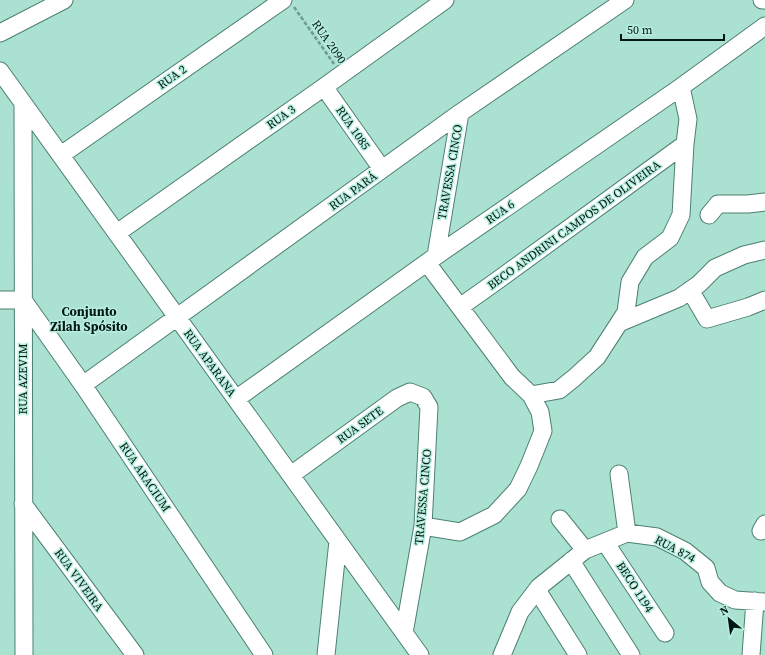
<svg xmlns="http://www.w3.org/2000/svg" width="765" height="655" font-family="'Source Serif 4',serif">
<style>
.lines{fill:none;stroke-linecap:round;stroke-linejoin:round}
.minor-casing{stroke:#4c8072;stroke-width:19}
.path{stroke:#719b8f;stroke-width:2.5;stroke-dasharray:4 2;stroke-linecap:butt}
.minor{stroke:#fff;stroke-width:17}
.labels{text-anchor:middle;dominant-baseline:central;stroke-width:3;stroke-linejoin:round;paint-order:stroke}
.street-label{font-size:12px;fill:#031712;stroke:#b7eede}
.neighbourhood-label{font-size:13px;font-weight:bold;fill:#031712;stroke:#b7eede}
</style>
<rect width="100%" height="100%" fill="#abe1d1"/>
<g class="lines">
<g class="minor-casing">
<path id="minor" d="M762,0h3
M0,33l64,-33
M0,71l420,584
M324,87l58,82
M23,103l1,552
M61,155l222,-155
M709,215l9,-11h30l17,-2
M117,233l207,-146 121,-87
M436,256l24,-143
M690,290l17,29 41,-12 17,-7
M0,300h23l60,85 181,270
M460,307l38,-27 187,-136 3,-25 -7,-32
M619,323l60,-25 20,-14 16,-16 29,-13 21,-5
M83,385l377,-272 165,-113
M531,395l28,-5 15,-12 23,-21 22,-34 7,-11 4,-30 15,-25 25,-19 11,-23 4,-71
M236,399l200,-143 245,-169 84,-61
M619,474l8,59
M291,475l106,-77 13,-6 13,5 6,10 -6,119 -19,107
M23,504l112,151
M560,519l25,31
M423,526l37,6 34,-17 24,-26 11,-23 14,-35 -3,-19 -9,-17 -19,-18 -85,-114
M761,531l4,-7
M605,542l60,91
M571,561l60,94
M537,590l41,65
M326,655l12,-114
M502,655l18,-43 19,-25 46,-37 42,-17 30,4 28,14 21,17 4,14 10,11 15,7 30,2
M751,655l4,-54"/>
</g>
<path class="path" d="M294,7l40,57"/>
<use href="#minor" class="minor"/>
</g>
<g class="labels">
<g class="street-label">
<text transform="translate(329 42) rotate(55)">RUA 2090</text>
<text transform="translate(172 77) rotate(-35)">RUA 2</text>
<text transform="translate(281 117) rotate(-35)">RUA 3</text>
<text transform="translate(353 128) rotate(55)">RUA 1085</text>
<text transform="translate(450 172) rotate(-80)">TRAVESSA CINCO</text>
<text transform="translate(353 191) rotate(-36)">RUA PARÁ</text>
<text transform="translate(500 212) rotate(-35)">RUA 6</text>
<text transform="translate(574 225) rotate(-36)">BECO ANDRINI CAMPOS DE OLIVEIRA</text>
<text transform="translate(210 363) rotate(54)">RUA APARANA</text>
<text transform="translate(23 379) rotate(-90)">RUA AZEVIM</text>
<text transform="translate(360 425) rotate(-36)">RUA SETE</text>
<text transform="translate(145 477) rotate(56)">RUA ARACIUM</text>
<text transform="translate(423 497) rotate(-85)">TRAVESSA CINCO</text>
<text transform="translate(675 549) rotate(28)">RUA 874</text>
<text transform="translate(79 580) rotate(54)">RUA VIVEIRA</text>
<text transform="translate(635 587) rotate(57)">BECO 1194</text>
</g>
<g class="neighbourhood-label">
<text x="89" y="311">Conjunto<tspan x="89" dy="15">Zilah Spósito</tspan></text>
</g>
</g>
<g transform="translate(729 619) rotate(331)" stroke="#b7eede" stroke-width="3" paint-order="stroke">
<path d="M0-3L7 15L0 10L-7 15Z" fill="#031712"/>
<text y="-6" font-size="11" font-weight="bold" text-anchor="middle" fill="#031712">N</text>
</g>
<path d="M621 34v6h103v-6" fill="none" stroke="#031712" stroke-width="2"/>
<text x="627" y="34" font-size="12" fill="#031712" stroke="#b7eede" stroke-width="3" paint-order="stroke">50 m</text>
</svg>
